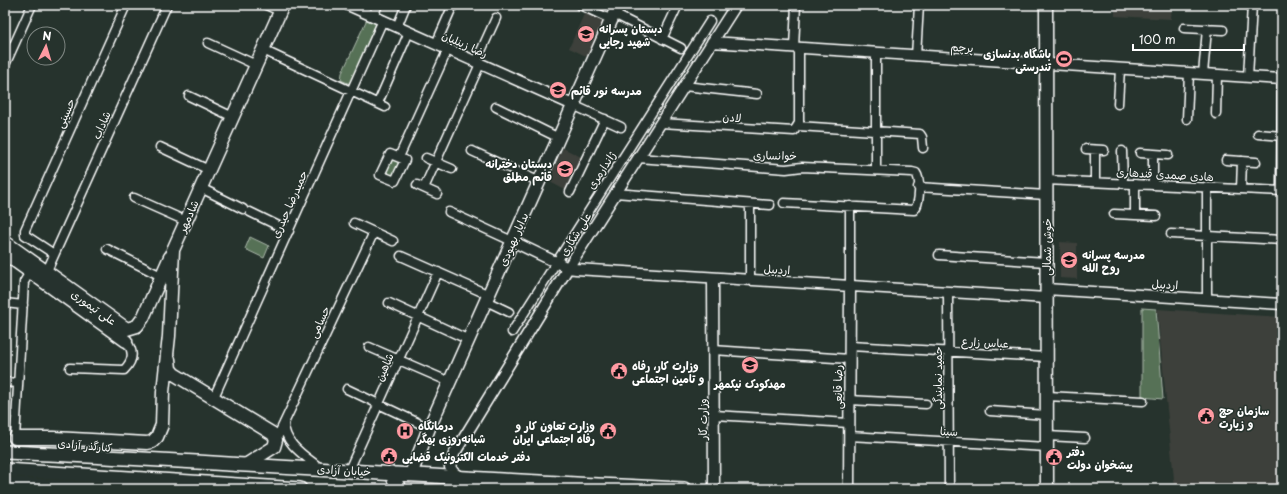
<svg xmlns="http://www.w3.org/2000/svg" width="1287" height="494" font-family="'Playpen Sans','Playpen Sans Arabic',sans-serif">
<style>
.built{fill:#3c413b}
.green{fill:#577157;stroke:#abb8ab}
.lines{fill:none;stroke-linecap:round;stroke-linejoin:round}
.minor-casing{stroke:#fff;stroke-width:11}
.tertiary-casing{stroke:#fff;stroke-width:13}
.secondary-casing{stroke:#fff;stroke-width:15}
.primary-casing{stroke:#fff;stroke-width:16}
.minor{stroke:#26332d;stroke-width:8}
.tertiary{stroke:#26332d;stroke-width:10}
.secondary{stroke:#26332d;stroke-width:12}
.primary{stroke:#26332d;stroke-width:13}
.labels{text-anchor:middle;dominant-baseline:central;stroke-width:3;stroke-linejoin:round;paint-order:stroke}
.poi-label{font-size:11px;font-weight:bold;fill:#fff;stroke:#26332d;text-anchor:start}
.street-label{font-size:11px;fill:#fff;stroke:#26332d}
</style>
<rect width="100%" height="100%" fill="#26332d"/>
<filter id="ink" filterUnits="userSpaceOnUse"><feTurbulence type="fractalNoise" baseFrequency=".025" numOctaves="2"/><feDisplacementMap in="SourceGraphic" scale="8" xChannelSelector="R" yChannelSelector="G"/><feConvolveMatrix kernelMatrix="1 2 1 2 8 2 1 2 1" color-interpolation-filters="sRGB"/></filter>
<g filter="url(#ink)">
<path class="built" d="M1115,5h57l-1,14 -56,-3z
M585,12l19,9 -16,36 -19,-9z
M563,148l20,10 -16,33 -19,-10z
M1060,242l17,1v36l-17,-1z
M1157,309l125,8v172h-107z"/>
<path class="green" d="M367,19l9,4 -26,61 -9,-4 1,-7z
M391,157l11,5 -8,16 -10,-5z
M250,237l19,9 -5,12 -19,-9z
M1142,308l14,1 7,90 -21,-2z"/>
<g class="lines">
<g class="minor-casing">
<path id="minor" d="M266,5l14,6
M580,5l32,15
M614,14l67,34
M373,16l5,-11
M397,27l9,-22
M1184,28l39,2
M662,39l16,-34
M208,43l48,22
M436,44l17,-39
M794,48l2,-43
M263,50l122,57
M876,53v117
M916,56l3,-51
M476,62l20,-44
M5,65l27,-60
M1203,74l4,-45
M1248,77l4,-72
M684,86l73,8
M189,96l44,21
M378,103l31,-71
M1118,104l2,-35
M573,105l48,22
M496,107l63,31
M1216,114l1,-39
M1187,119l2,-46
M661,123l133,8 5,-8v-75
M798,126l122,8 2,3 1,11
M1258,134l24,2
M160,147l49,23
M1086,149l18,1
M1095,150v32
M472,151l68,31
M1122,151l1,32
M1140,153l28,2
M390,154l15,6 -10,21 -15,-6z
M399,157l49,-108
M426,158l26,11
M638,158l148,11 16,-2 110,5 4,1c5,7 4,31 -2,37l-130,-7
M1226,160l30,2
M1046,180l236,11
M417,185l20,9
M1153,185v-31
M918,187l128,8
M201,188l42,21
M424,188l56,-124
M1241,189l1,-28
M1281,191l1,-112
M570,192l35,-73
M615,193l155,12
M134,198l52,23
M750,204v76
M250,212l39,19
M449,212l63,29
M1114,214l42,2
M1135,215v-31
M354,223l39,18
M1171,234l111,6
M107,249l54,27
M54,254l-29,-19v-5l101,-225
M939,255l107,7
M401,256l88,39
M46,273l121,-268
M850,286v-80
M948,292l1,197
M1207,299v-111
M486,301l23,11
M5,303l18,2
M389,303l80,37
M512,332l198,-311
M850,346l197,11
M369,347l81,35
M713,350l137,9
M70,368l54,2c10,-10 10,-19 2,-29
M5,382l13,1
M347,389l82,39
M1047,396l96,5
M214,397l169,-377
M849,400l77,4
M990,411l57,4
M714,415l135,8
M284,423c0,22 23,34 37,46
M849,436l198,11
M1047,436l38,2
M15,438l9,-156 6,-10
M276,440l98,-208
M349,470l89,-198"/>
</g>
<g class="tertiary-casing">
<path id="tertiary" d="M348,5l225,100
M712,42l570,37
M512,241l56,27 8,1 470,29
M713,278l1,211
M1046,289l236,15
M460,477l-6,-4 -4,-6 4,-13 114,-186 168,-263
M849,489l1,-203"/>
</g>
<g class="secondary-casing">
<path id="secondary" d="M1046,5l1,484
M5,242l122,87 10,-3 6,-8 27,-61
M5,254l121,87
M169,359l1,10 4,5 99,60 3,6 -2,7 -27,17
M15,438h39l93,5 5,-1 5,-5 5,-12 1,-33 6,-56 4,-86 110,-245
M411,474l18,-46 189,-423
M5,481c56,3 114,10 171,4"/>
</g>
<g class="primary-casing">
<path id="primary" d="M5,452c226,10 452,28 679,37
M5,470l295,19
M391,473l8,16"/>
</g>
<use href="#minor" class="minor"/>
<use href="#tertiary" class="tertiary"/>
<use href="#secondary" class="secondary"/>
<use href="#primary" class="primary"/>
</g>
</g>
<defs>
<g id="school-disc" transform="scale(0.9)"><circle r="9.5" fill="#ff9aa2" stroke="#26332d"/><path d="M0-5L7-2L0 1L-7-2ZM-4 1L0 2.5L4 1V4Q0 6-4 4Z" fill="#111"/></g>
<g id="stadium-disc" transform="scale(0.9)"><circle r="9.5" fill="#ff9aa2" stroke="#26332d"/><path d="M0-5a6.5 5 0 1 0 0 10a6.5 5 0 1 0 0-10ZM-3.5-1.8h7v3.6h-7Z" fill="#111"/></g>
<g id="civic-disc" transform="scale(0.9)"><circle r="9.5" fill="#ff9aa2" stroke="#26332d"/><path d="M-.6-6.5H3V-4.5H.6V-3L4-1V1h2V6H-6V1h2V-1L-.6-3ZM-1.2 2.5V6h2.4V2.5Z" fill="#111"/></g>
<g id="hospital-disc" transform="scale(0.9)"><circle r="9.5" fill="#ff9aa2" stroke="#26332d"/><path d="M-5-5h3v3.5h4V-5h3V5h-3V1.5h-4V5h-3Z" fill="#111"/></g>
</defs>
<g fill-rule="evenodd">
<use href="#school-disc" x="586" y="34"/>
<use href="#stadium-disc" x="1064" y="59"/>
<use href="#school-disc" x="558" y="90"/>
<use href="#school-disc" x="565" y="169"/>
<use href="#school-disc" x="1069" y="260"/>
<use href="#school-disc" x="750" y="365"/>
<use href="#civic-disc" x="619" y="371"/>
<use href="#civic-disc" x="1206" y="416"/>
<use href="#hospital-disc" x="405" y="431"/>
<use href="#civic-disc" x="608" y="431"/>
<use href="#civic-disc" x="389" y="456"/>
<use href="#civic-disc" x="1054" y="457"/>
</g>
<g class="labels">
<g class="poi-label">
<text x="599" y="28">دبستان پسرانه<tspan x="599" dy="13">شهید رجایی</tspan></text>
<text x="1051" y="53" text-anchor="end">باشگاه بدنسازی<tspan x="1051" dy="13">تندرستی</tspan></text>
<text x="571" y="90">مدرسه نور قائم</text>
<text x="552" y="163" text-anchor="end">دبستان دخترانه<tspan x="552" dy="13">قائم مطلق</tspan></text>
<text x="1082" y="254">مدرسه پسرانه<tspan x="1082" dy="13">روح الله</tspan></text>
<text x="632" y="365">وزارت کار، رفاه<tspan x="632" dy="13">و تامین اجتماعی</tspan></text>
<text x="750" y="383" text-anchor="middle">مهدکودک نیکمهر</text>
<text x="1219" y="410">سازمان حج<tspan x="1219" dy="13">و زیارت</tspan></text>
<text x="418" y="425">درمانگاه<tspan x="418" dy="13">شبانه‌روزی بهگر</tspan></text>
<text x="595" y="425" text-anchor="end">وزارت تعاون کار و<tspan x="595" dy="13">رفاه اجتماعی ایران</tspan></text>
<text x="1067" y="451">دفتر<tspan x="1067" dy="13">پیشخوان دولت</tspan></text>
<text x="402" y="456">دفتر خدمات الکترونیک قضایی</text>
</g>
<g class="street-label">
<text transform="translate(465 44) rotate(24)">رضا زینلیان</text>
<text transform="translate(962 47) rotate(4)">پرچم</text>
<text transform="translate(65 113) rotate(-66)">حسینی</text>
<text transform="translate(732 117) rotate(4)">لادن</text>
<text transform="translate(101 125) rotate(-66)">شاداب</text>
<text transform="translate(775 155) rotate(1)">خوانساری</text>
<text transform="translate(601 170) rotate(-57)">ژاندارمری</text>
<text transform="translate(1165 174) rotate(3)">هادی صمدی قندهاری</text>
<text transform="translate(289 204) rotate(-66)">حمیدرضا حیدری</text>
<text transform="translate(188 216) rotate(-66)">شادمهر</text>
<text transform="translate(575 234) rotate(-58)">علی شکاری</text>
<text transform="translate(513 239) rotate(-66)">بدایار بهبودی</text>
<text transform="translate(1046 247) rotate(-90)">خوش شمالی</text>
<text transform="translate(777 269) rotate(3)">اردبیل</text>
<text transform="translate(1165 284) rotate(3)">اردبیل</text>
<text transform="translate(94 307) rotate(35)">علی تیموری</text>
<text transform="translate(319 322) rotate(-65)">حسامی</text>
<text transform="translate(985 342) rotate(3)">عباس زارع</text>
<text transform="translate(384 367) rotate(-66)">شاهین</text>
<text transform="translate(937 378) rotate(-90)">حمید نمایندگی</text>
<text transform="translate(837 387) rotate(-90)">رضا قانعی</text>
<text transform="translate(702 419) rotate(-90)">وزارت کار</text>
<text transform="translate(949 431) rotate(3)">سینا</text>
<text transform="translate(85 445) rotate(5)">کنارگذر آزادی</text>
<text transform="translate(344 470) rotate(3)">خیابان آزادی</text>
</g>
</g>
<rect width="1287" height="494" fill="none" stroke="#26332d" stroke-width="20"/>
<rect x="10" y="10" width="1267" height="474" fill="none" stroke="#fff" stroke-width="1.5" filter="url(#ink)"/>
<g transform="translate(46 46) rotate(5)"><circle r="19" fill="#26332d" stroke="#7d8581"/>
<path d="M0-3L7 15L0 10L-7 15Z" fill="#ff9aa2"/>
<text y="-6" font-size="11" font-weight="bold" text-anchor="middle" fill="#ffffff">N</text>
</g>
<path d="M1133 44v6h111v-6" fill="none" stroke="#ffffff" stroke-width="2"/>
<text x="1139" y="44" font-size="12" fill="#ffffff" stroke="#26332d" stroke-width="3" paint-order="stroke">100 m</text>
</svg>
